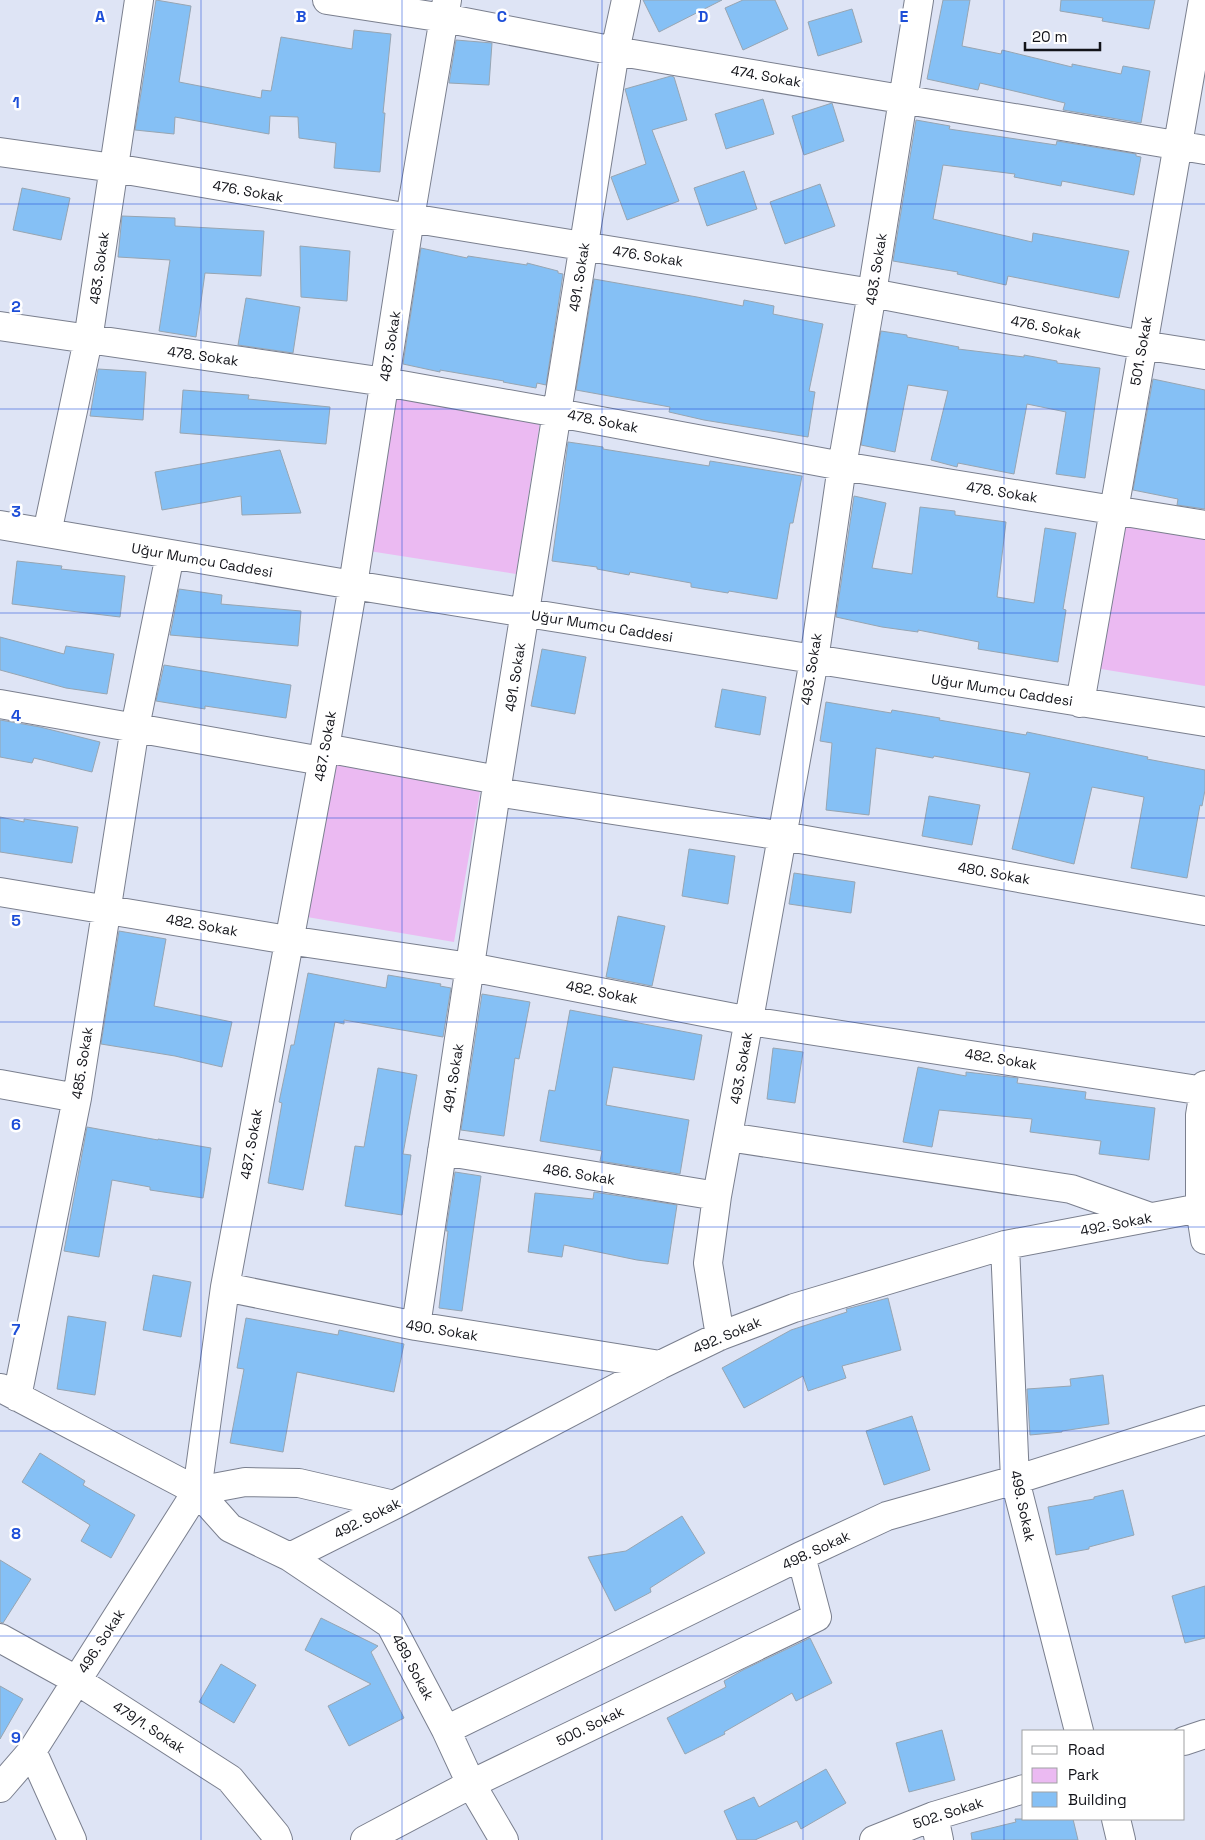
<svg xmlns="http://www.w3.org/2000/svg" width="1205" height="1840" font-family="'Space Grotesk',sans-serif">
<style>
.green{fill:#ebbaf2}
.building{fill:#85c0f5;stroke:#97a5b2}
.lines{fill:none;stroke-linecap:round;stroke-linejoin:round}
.minor-casing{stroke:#7a7f8e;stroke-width:30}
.minor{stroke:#fff;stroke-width:28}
.grid{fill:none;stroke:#1d4ed8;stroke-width:1;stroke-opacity:0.55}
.labels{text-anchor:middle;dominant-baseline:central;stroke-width:5;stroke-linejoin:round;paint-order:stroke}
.street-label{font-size:14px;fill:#121319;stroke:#fff}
.grid-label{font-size:16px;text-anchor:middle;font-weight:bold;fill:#1d4ed8;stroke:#fff;stroke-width:5;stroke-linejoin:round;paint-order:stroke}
</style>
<rect width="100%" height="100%" fill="#dee4f5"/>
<path class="green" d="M394,392l147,24 -25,158 -147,-23z
M1121,517l84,15v154l-110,-18z
M333,760l148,26 -27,156 -147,-25z"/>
<path class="building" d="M156,0l35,6 -12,76 82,16 1,-8 9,1 10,-54 71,12 2,-19 37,4 -8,79h2l-5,59 -46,-4 2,-25 -37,-5 -1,-21 -28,-1 -1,18 -94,-17 -1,17 -39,-4z
M643,0h79l-63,32z
M743,0h32l13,29 -45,21 -18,-42z
M943,0h27l-8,46 39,8 1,-4 70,17v-3l49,10 2,-8 27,5 -9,52 -78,-13 2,-7 -85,-20 -2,7 -51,-11z
M1061,0h94l-6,29 -47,-8 1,-3 -43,-7z
M852,9l10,33 -44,14 -10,-34z
M456,40l36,3 -3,42 -40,-2z
M671,76l3,1 13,43 -35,10 27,71 -52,19 -16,-43 35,-13 -21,-75z
M763,99l11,35 -48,15 -11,-35z
M832,103l12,38 -40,14 -12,-39z
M916,120l34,6 -1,3 107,16 1,-4 79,13v2l5,1 -7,38 -72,-14 -1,5 -47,-9 1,-3 -72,-9 -10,54 99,23 1,-9 96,18 -10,47 -111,-22 -2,9 -49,-11 1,-2 -65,-11z
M744,171l13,38 -50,17 -13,-38z
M820,184l15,42 -50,18 -15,-42z
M22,188l48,10 -9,42 -48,-10z
M122,216l53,2v8l89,5 -3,45 -56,-3 -9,64 -37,-6 11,-71 -52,-3z
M300,246l50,5 -3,50 -46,-4z
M421,248l46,10 1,-2 59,9v-2l31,8v2l5,1 -17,111 -9,-2 -1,5 -33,-6 1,-1 -64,-11v2l-37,-8z
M594,279l103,18 46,9 1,-6 30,6 -1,8 50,10 -14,67 6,1 -7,45 -104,-17 -35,-8 1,-5 -94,-17z
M246,298l54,9 -7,46 -55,-8z
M881,331l26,4v2l52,10 -1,2 66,8v-2l33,6v2l43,5 -15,110 -29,-4 10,-62 -39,-8 -13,70 -56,-11 -1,4 -26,-7 17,-69 -40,-6 -13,67 -34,-7z
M98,369l48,3 -3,48 -53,-4z
M1153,379l52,11v119l-28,-4 1,-6 -45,-9z
M183,390l66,5 -1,4 82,8 -4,37 -146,-11z
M568,442l35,5v2l106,17 1,-5 92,15 -9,47h-3l-13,76 -48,-8 -1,2 -37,-6v-4l-61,-11 -1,3 -32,-6v-2l-45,-6z
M280,450l21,63 -59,2 -1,-19 -79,14 -7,-38z
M854,496l32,7 -14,65 40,6 8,-67 35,4v4l51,7 -9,75 37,6 11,-75 31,5 -13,76 3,1 -8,52 -80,-13 1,-7 -61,-12v2l-36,-5 -46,-10z
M17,561l45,5 -1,3 64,7 -5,41 -108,-13z
M179,589l43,6 -1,9 80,7 -3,35 -128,-11z
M0,637l64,17 2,-8 48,8 -7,40 -41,-6 -66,-18z
M542,649l44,8 -11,57 -44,-8z
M164,665l127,20 -5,33 -81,-12v3l-49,-8z
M722,689l44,8 -6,38 -45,-8z
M826,702l65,11 1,-3 48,8 -1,2 87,15 1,-3 121,25 -1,2 58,11v20l-3,16 -2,-1 -13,73 -56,-10 13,-71 -52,-10 -18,77 -62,-15 18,-76 -96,-17 -1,2 -57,-10 -7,67 -43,-5 6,-67 -12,-2z
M0,720l40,7 60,15 -8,30 -58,-14 -2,5 -32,-6z
M929,796l51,9 -8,40 -50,-9z
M0,817l24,5v-3l54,8 -6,36 -72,-11z
M689,849l46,7 -7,48 -46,-8z
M794,873l61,9 -4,31 -62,-9z
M618,916l47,10 -13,60 -46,-9z
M119,931l47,8 -12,67 78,16 -10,45 -47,-11 -74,-12z
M308,973l78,15 2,-13 53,9 -1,2 11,2 -8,49 -99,-17v4l-9,-2 -32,168 -35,-7 14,-80 -3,-1 12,-57h3z
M482,994l48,8 -11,57 -4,-1 -11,78 -43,-6z
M570,1010l132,25 -8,45 -81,-13 -7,38 83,15 -9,54 -80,-13 2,-10 -62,-10 9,-51 6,1z
M773,1048l30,4 -8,51 -28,-4z
M918,1067l48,9v-4l52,6 -1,5 69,9 -1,7 70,9 -6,52 -50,-6 2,-13 -71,-9 2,-13 -93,-9 -7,37 -29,-5z
M378,1068l39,7 -14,79 8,1 -9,60 -57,-9 10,-60 9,1z
M87,1127l71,13v-1l53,9 -8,50 -53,-8v-3l-38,-7 -13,77 -35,-6z
M455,1172l26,4 -19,135 -23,-3 9,-77h-2z
M594,1192l83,13 -9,59 -31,-4 -73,-15 -2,12 -34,-5 7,-59 58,6z
M153,1275l38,7 -10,55 -38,-7z
M888,1298l13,52 -59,16 4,12 -38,13 -5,-15 -59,32 -22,-40 69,-38 56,-18 -1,-3z
M68,1316l38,6 -11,73 -38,-6z
M246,1318l92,17 1,-5 65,14 -10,48 -97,-20 -14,80 -53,-9 14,-74 -7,-1z
M1103,1375l6,49 -47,7v1l-32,3 -3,-46 44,-3 -1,-7z
M912,1416l18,54 -46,15 -18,-54z
M40,1453l45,28 -2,4 52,30 -24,43 -30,-17 9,-16 -68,-43z
M1123,1490l11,45 -45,12v2l-33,6 -8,-48 46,-8v-2z
M682,1516l23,37 -55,35 1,4 -36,19 -27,-54 38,-6z
M0,1560l31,19 -28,44 -3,-1z
M1205,1586v52l-20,5 -13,-47z
M321,1618l57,28 -7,6 33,66 -55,28 -21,-40 43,-22 -66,-34z
M810,1638l22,45 -36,18 -4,-8 -68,39 1,2 -40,20 -18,-36 59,-31 -2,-6 19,-11z
M221,1664l35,21 -22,38 -35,-21z
M0,1686l23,13 -23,40z
M942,1730l13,50 -46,12 -13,-49z
M826,1769l20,34 -45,26 -4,-8 -42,19h-18l-13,-29 30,-14 5,10z
M1015,1819h58l5,21h-106l-1,-7 45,-11z"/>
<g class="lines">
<g class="minor-casing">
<path id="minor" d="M327,0l117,18 171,33 590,99
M0,152l114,16 296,50 462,75 270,52 63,10
M0,326l385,56 173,31 284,53 363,59
M0,525l353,60 852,137
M47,533l41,-193 51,-340
M1080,703c40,-235 84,-468 123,-703
M0,704l322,57
M325,748l173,32
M496,792l287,44 422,75
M0,892l288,48 182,27 280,54 454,70
M0,1084l77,14
M1205,1085l-5,30v93l5,32
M728,1137l343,52 79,28
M442,1151l275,45
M1005,1245l10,235 64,251
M225,1287l191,39 244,39
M416,1326l80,-534 119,-741 11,-51
M720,1336l-12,-73 9,-67 97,-536 28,-194 30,-173 47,-293
M1,1388l196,103 33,37 60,29 100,67 56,106 25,54 33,56
M17,1397l60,-299 58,-371 35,-172
M197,1491l48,-9 54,1 95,22
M290,1557l104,-52 266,-140 60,-29 74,-28 211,-63 195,-37
M0,1638l76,42 154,99 46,56 2,5
M446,1730l355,-174 86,-40 128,-36 190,-60
M1184,1741l21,-7
M32,1751l40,89
M0,1788l32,-37 165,-260 28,-204 100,-539 28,-163 57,-367 37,-218
M934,1816l5,24
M1116,1819l5,21
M365,1840l106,-56 346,-167 -16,-61
M874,1840l60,-24 90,-27"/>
</g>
<use href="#minor" class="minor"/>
</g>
<path class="grid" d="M201,0v1840M402,0v1840M602,0v1840M803,0v1840M1004,0v1840M0,204h1205M0,409h1205M0,613h1205M0,818h1205M0,1022h1205M0,1227h1205M0,1431h1205M0,1636h1205"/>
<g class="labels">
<g class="street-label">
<text transform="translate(766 76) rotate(10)">474. Sokak</text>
<text transform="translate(248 191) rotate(10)">476. Sokak</text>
<text transform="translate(648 256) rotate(9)">476. Sokak</text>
<text transform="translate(99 268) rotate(-82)">483. Sokak</text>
<text transform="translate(876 269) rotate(-81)">493. Sokak</text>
<text transform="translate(579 277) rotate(-81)">491. Sokak</text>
<text transform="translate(1046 327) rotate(11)">476. Sokak</text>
<text transform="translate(390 346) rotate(-81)">487. Sokak</text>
<text transform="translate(1141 351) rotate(-80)">501. Sokak</text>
<text transform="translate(203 356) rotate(8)">478. Sokak</text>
<text transform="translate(603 421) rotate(11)">478. Sokak</text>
<text transform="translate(1002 492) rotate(9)">478. Sokak</text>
<text transform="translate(202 560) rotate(10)">Uğur Mumcu Caddesi</text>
<text transform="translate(602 626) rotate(9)">Uğur Mumcu Caddesi</text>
<text transform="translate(811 669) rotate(-81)">493. Sokak</text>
<text transform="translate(515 677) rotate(-81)">491. Sokak</text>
<text transform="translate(1002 690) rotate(9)">Uğur Mumcu Caddesi</text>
<text transform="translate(325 746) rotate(-80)">487. Sokak</text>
<text transform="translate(994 873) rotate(10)">480. Sokak</text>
<text transform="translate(202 925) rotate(10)">482. Sokak</text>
<text transform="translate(602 992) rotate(11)">482. Sokak</text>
<text transform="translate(1001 1059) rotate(9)">482. Sokak</text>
<text transform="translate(82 1063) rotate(-81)">485. Sokak</text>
<text transform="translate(741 1068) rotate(-80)">493. Sokak</text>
<text transform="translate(453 1078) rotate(-81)">491. Sokak</text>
<text transform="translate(251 1144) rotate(-80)">487. Sokak</text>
<text transform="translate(579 1174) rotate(9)">486. Sokak</text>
<text transform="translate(1116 1224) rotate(-11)">492. Sokak</text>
<text transform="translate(442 1330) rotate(9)">490. Sokak</text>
<text transform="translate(727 1335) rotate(-23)">492. Sokak</text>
<text transform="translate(1023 1506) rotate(78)">499. Sokak</text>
<text transform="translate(367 1518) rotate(-27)">492. Sokak</text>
<text transform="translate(816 1550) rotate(-25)">498. Sokak</text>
<text transform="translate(101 1641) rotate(-57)">496. Sokak</text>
<text transform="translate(413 1667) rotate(62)">489. Sokak</text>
<text transform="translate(590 1726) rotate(-26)">500. Sokak</text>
<text transform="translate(149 1727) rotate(33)">479/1. Sokak</text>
<text transform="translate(948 1813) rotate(-18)">502. Sokak</text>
</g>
</g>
<g class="grid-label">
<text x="100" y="22">A</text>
<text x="301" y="22">B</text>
<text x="502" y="22">C</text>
<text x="703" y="22">D</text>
<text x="904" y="22">E</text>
<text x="16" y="108">1</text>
<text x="16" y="312">2</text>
<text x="16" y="517">3</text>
<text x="16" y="721">4</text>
<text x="16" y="926">5</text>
<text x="16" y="1130">6</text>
<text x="16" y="1335">7</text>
<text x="16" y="1539">8</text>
<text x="16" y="1743">9</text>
</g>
<rect x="1022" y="1730" width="162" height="90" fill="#ffffff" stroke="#a0a1a3"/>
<rect x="1032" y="1746" width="25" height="8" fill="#ffffff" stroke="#a0a1a3"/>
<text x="1068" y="1755" font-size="15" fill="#121319">Road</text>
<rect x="1032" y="1768" width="25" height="15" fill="#ebbaf2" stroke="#a0a1a3"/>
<text x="1068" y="1780" font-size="15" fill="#121319">Park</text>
<rect x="1032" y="1792" width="25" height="15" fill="#85c0f5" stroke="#a0a1a3"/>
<text x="1068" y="1805" font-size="15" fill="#121319">Building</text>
<path d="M1025 42v8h75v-8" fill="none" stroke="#121319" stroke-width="2.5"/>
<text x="1032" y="42" font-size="15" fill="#121319" stroke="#ffffff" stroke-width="4" paint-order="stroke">20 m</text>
</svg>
